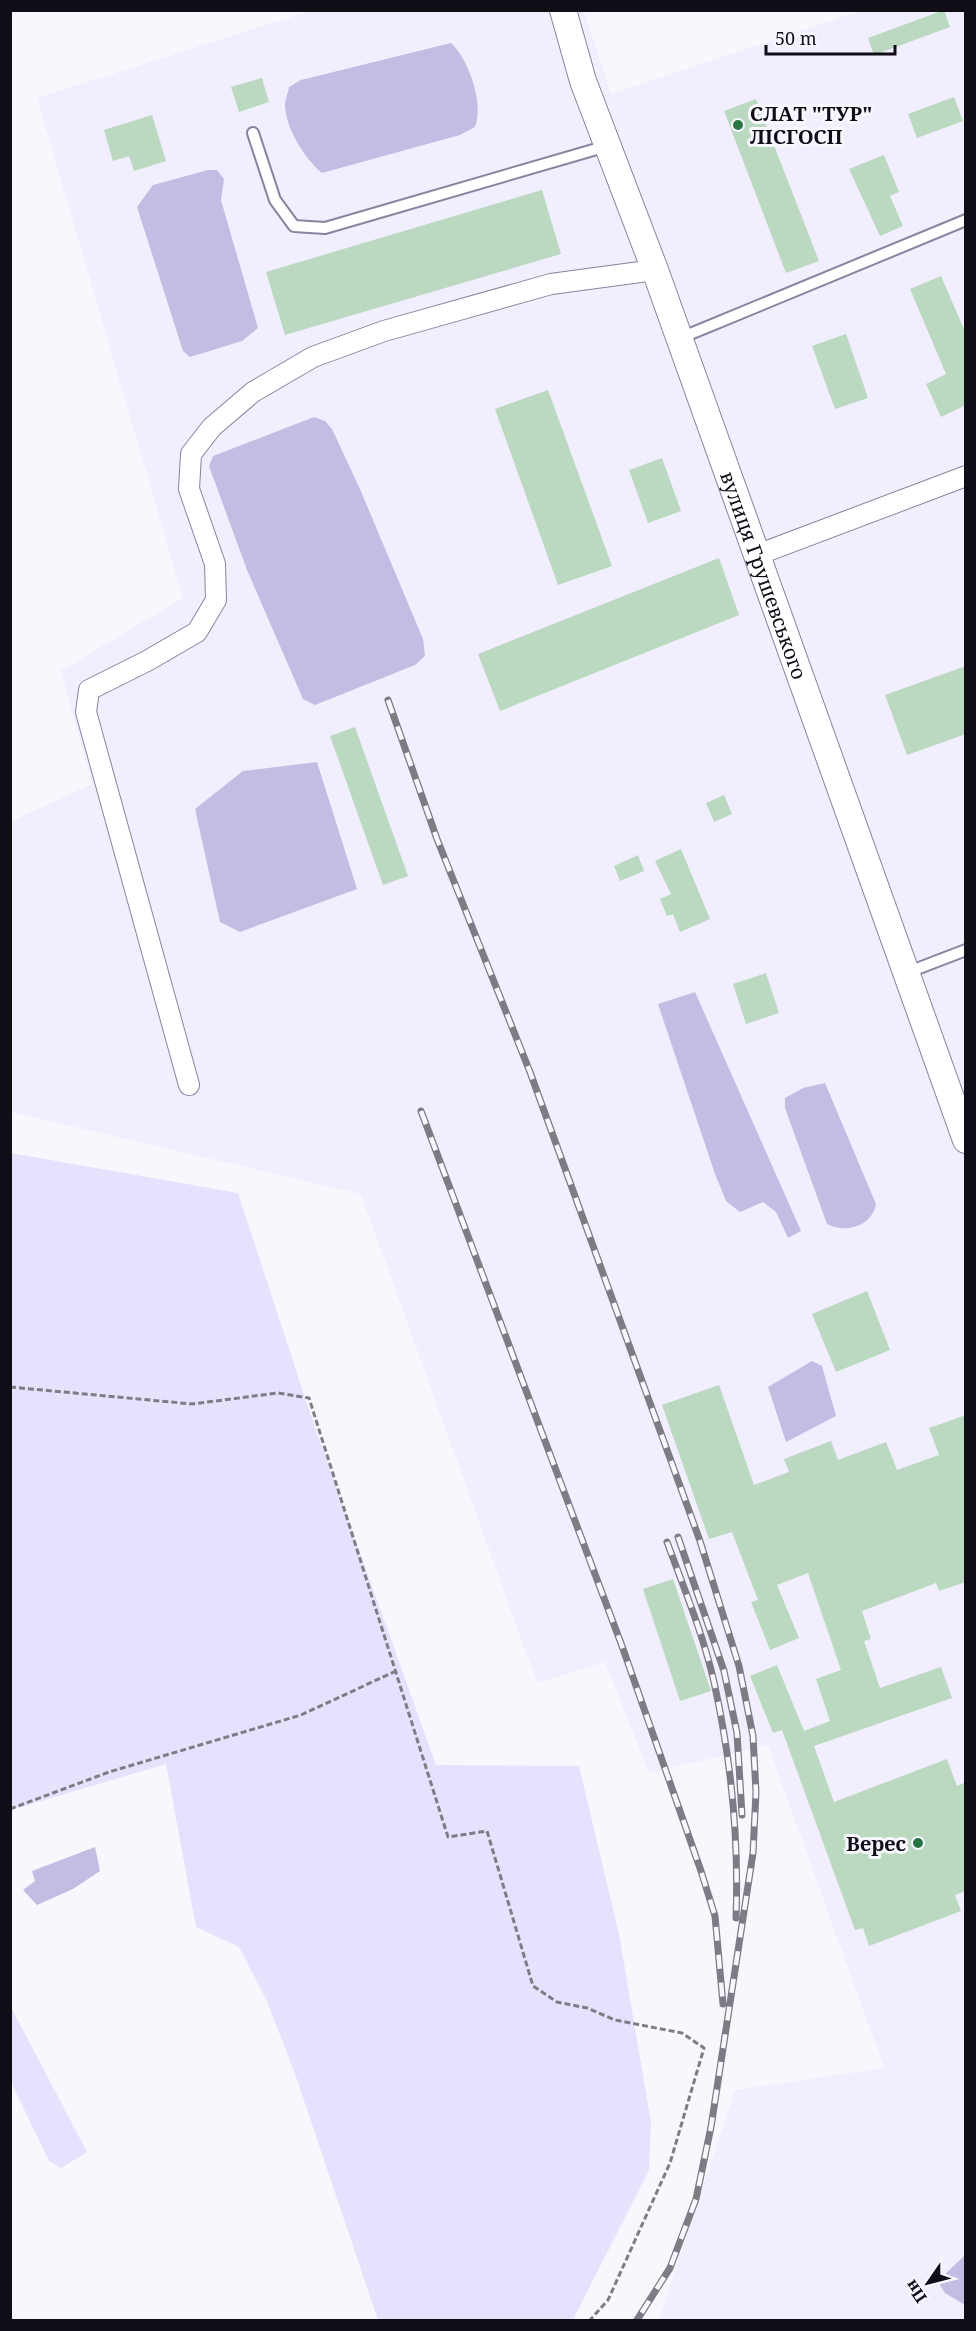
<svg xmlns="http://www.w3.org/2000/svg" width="976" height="2331" font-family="'Noto Serif',serif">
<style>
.built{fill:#f1eefe}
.green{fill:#e7e1fd}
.water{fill:#c5bce4}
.building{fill:#bbd8c1}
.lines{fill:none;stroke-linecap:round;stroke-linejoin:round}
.service-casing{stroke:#8983a0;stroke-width:14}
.minor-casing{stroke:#8983a0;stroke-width:22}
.tertiary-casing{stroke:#8983a0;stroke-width:28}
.path{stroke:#7e7c84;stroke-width:3;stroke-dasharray:6 3;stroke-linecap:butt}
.service{stroke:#fff;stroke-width:10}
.minor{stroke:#fff;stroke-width:20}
.tertiary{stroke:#fff;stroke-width:26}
.rail-casing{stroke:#7d7b83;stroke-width:7}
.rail{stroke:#f9f7fe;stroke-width:4.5;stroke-dasharray:14;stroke-linecap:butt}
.poi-dot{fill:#287544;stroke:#f9f7fe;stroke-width:2}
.labels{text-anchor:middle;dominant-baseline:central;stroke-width:6;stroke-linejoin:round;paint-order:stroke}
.poi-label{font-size:20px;font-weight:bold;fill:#100d17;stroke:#f9f7fe;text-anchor:start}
.street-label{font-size:20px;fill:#100d17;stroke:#f9f7fe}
</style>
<rect width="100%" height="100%" fill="#f9f7fe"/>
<path class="built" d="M310,11h274l27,83 249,-83h105v2309h-306l76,-230 149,-22 -116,-323 -119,28 -44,-111 -68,21 -176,-489 -350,-82 -1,-284 4,-8 78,-36 -31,-113 122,-73 -146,-500z"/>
<path class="green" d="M11,1153l227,40 72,220 126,352 143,1 40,168 32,188 -2,48 -76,150h-195l-83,-246 -28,-73 -28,-54 -43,-20 -30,-163 -155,46z
M10,2005l77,147 -26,16 -12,-7 -38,-79z"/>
<path class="water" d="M451,43c18,17 33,60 24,84l-15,8 -138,38c-17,-14 -36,-44 -37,-67 0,-6 3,-13 4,-19l12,-7z
M208,170h9l7,9 -3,21 37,128 -16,13 -52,16 -7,-6 -46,-144 16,-22z
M314,417l11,4 7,8 28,60 63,150 2,17 -10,9 -100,40 -12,-6 -56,-129 -38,-104 4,-10z
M317,762l40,127 -117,43 -20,-10 -25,-113 48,-38z
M695,992l106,239 -13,7 -12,-26 -13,-10 -23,10 -14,-11 -11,-27 -57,-170z
M825,1083l51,121c-4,22 -30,30 -49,20l-42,-116v-10l18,-10z
M812,1361l10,5 14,50 -50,26 -18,-55z
M95,1847l5,24 -27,18 -36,16 -14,-15 12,-9 -3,-10z
M965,2255v50l-20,-12 -5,-8 1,-7z"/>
<path class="building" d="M944,10l6,17 -76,28 -6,-17z
M262,78l7,24 -30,10 -8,-25z
M954,97l9,24 -46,17 -9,-24z
M756,99l63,162 -33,12 -62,-162z
M152,115l14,46 -32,10 -5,-15 -16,5 -9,-31z
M884,155l15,37 -9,4 13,30 -23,10 -31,-67z
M542,190l19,64 -276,81 -19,-63z
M941,276l25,58v71l-25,12 -15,-33 20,-10 -36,-85z
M846,334l22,64 -33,11 -23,-63z
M548,390l64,176 -54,19 -63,-176z
M662,458l19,53 -33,12 -19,-53z
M719,558l20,57 -239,96 -22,-57z
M966,666v68l-59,21 -22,-60z
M355,727l53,149 -25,9 -53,-149z
M724,795l8,19 -18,8 -8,-19z
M681,849l29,70 -30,13 -7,-18 -6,2 -7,-17 11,-5 -16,-33z
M638,855l6,16 -24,10 -6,-15z
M766,973l13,40 -33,11 -13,-40z
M867,1291l23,59 -54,22 -24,-58z
M719,1385l35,100 35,-13 -5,-13 47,-18 7,19 48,-18 11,28 42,-15 -10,-27 37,-13v167l-27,9 -3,-8 -74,28 9,28 -7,2 16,47 61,-21 11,31 -138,48 20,56 113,-43 10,27 9,-4v109l-11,4 6,16 -92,35 -6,-18 -8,2 -73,-200 -9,3 -23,-57 27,-11 27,66 26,-10 -14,-42 25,-9 -33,-97 -31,12 22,53 -29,12 -19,-48 7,-2 -26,-68 -23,7 -47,-134z
M673,1579l38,112 -31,10 -37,-112z"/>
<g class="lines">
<g class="service-casing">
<path id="service" d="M253,133l22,67 19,26 31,2 282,-82
M678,339l288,-119
M906,973l60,-23"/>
</g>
<g class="minor-casing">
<path id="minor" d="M757,555l209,-79
M189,1085l-103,-373 3,-22 58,-29 50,-29 19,-32 -1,-36 -26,-75 2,-35 21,-27 41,-35 60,-35 71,-26 167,-47 104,-14"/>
</g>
<g class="tertiary-casing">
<g id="tertiary">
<path id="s1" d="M563,10l20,71 72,189 311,870"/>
</g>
</g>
<path class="path" d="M10,1387l182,17 86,-11 31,5 139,439 39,-6 46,155 24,16 30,6 28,12 67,13 22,15 -34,115 -62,137 -18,20
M10,1809l99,-37 192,-57 95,-44"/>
<use href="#service" class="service"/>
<use href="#minor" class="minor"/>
<use href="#tertiary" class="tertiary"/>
<g class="rail-casing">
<path id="rail" d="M388,700l49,139 93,233 170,469 39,125 14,70 3,56 -3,61 -42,274 -15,72 -26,69 -33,52
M421,1111l201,535 79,225 14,45 8,88
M678,1537l46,134 13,62 5,82
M667,1542c17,46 36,92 47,140 17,77 25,157 22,236"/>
</g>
<use href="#rail" class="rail"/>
</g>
<g class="poi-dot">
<circle cx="738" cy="125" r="6"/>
<circle cx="918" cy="1843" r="6"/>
</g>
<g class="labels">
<g class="poi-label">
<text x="750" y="113">СЛАТ "ТУР"<tspan x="750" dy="23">ЛІСГОСП</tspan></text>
<text x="906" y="1843" text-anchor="end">Верес</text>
</g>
<g class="street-label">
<text stroke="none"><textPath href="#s1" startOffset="600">вулиця Грушевського</textPath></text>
</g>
</g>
<rect width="976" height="2331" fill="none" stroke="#100d17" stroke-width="24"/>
<g transform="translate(928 2283) rotate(235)" stroke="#f9f7fe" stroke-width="4.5" paint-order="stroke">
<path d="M0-4.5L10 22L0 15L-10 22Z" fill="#100d17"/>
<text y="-9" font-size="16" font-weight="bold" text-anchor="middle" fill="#100d17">Пн</text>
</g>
<path d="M766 45v9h129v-9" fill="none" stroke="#100d17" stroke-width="3"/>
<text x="775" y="45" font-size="18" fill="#100d17" stroke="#f9f7fe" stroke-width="4.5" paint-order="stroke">50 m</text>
</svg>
